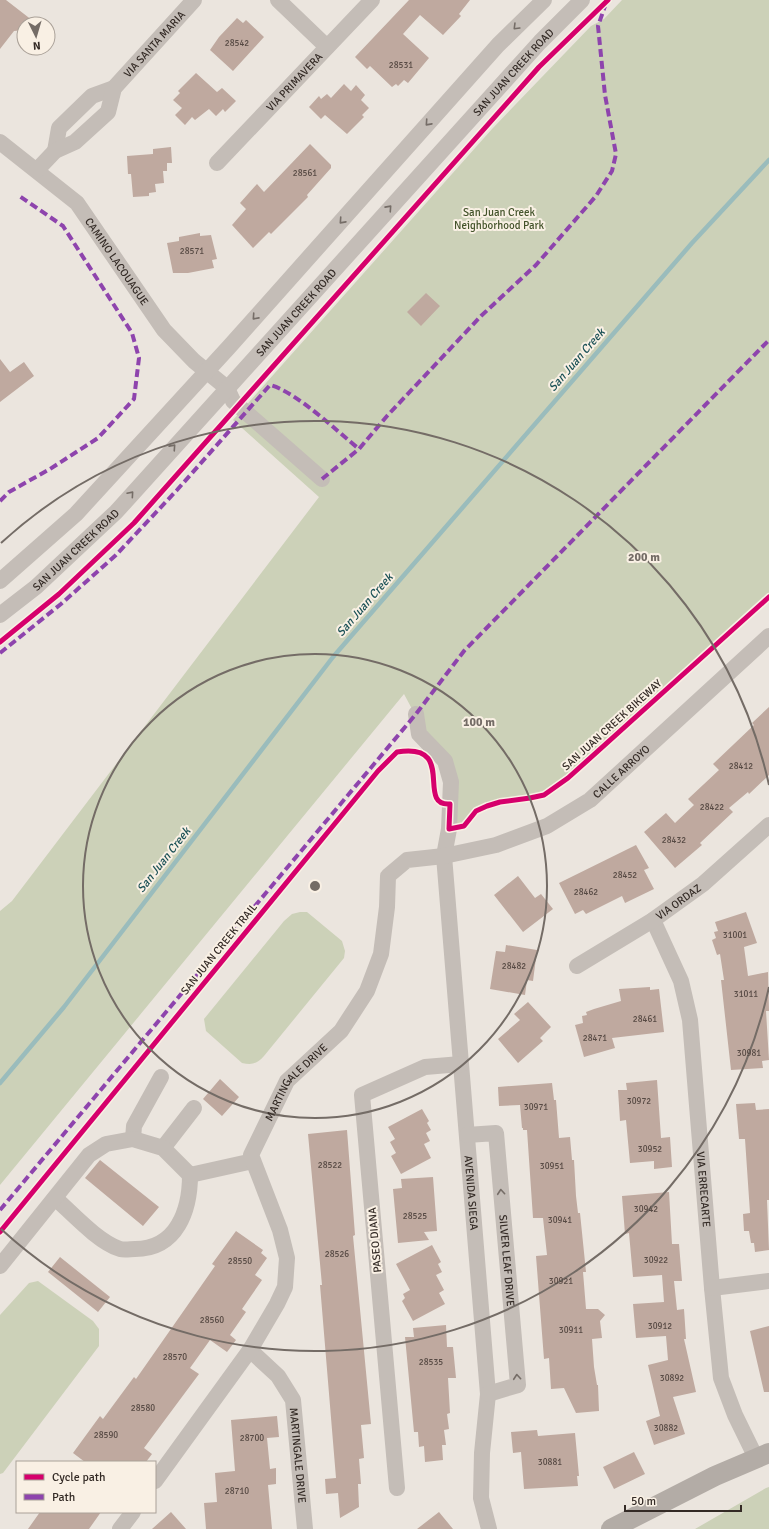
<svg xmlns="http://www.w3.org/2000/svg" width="769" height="1529" font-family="Signika,sans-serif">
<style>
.green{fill:#ccd1b8}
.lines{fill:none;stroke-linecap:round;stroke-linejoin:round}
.stream{stroke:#9abcbc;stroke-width:4.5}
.building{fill:#bfa99f}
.minor{stroke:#c4bdb7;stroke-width:16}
.major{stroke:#b3aca6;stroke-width:20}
.quiet{stroke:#8e44ad;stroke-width:4;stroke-dasharray:8 4;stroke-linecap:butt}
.cycleway-casing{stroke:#f9f0e4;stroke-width:8}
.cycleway{stroke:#d6006c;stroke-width:5}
.oneway{stroke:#756d67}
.ring{fill:none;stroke:#746c66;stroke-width:2}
.labels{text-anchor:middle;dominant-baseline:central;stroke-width:4;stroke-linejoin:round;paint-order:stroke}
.number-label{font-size:9px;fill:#574a44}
.street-label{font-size:11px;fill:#342b26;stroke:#f9f0e4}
.park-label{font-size:11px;fill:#43532a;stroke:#f9f0e4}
.water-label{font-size:12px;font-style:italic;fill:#1b5156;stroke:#f9f0e4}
.centre{fill:#746c66;stroke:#f9f0e4;stroke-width:2}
.ring-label{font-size:12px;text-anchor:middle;font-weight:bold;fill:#746c66;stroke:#f9f0e4;stroke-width:4;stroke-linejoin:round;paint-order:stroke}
</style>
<rect width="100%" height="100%" fill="#ebe5de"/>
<path class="green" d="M622,0h147v597l-208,188 -17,10 -14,3 -30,4 -24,9 -12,15 -15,3 2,-47 -47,-88 -404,491v-274l12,-10 307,-404 -86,-77 259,-291 99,-103 13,-7z
M300,912h7l35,29 3,10 -1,7 -80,98c-7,8 -12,9 -22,7l-36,-32 -2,-12 80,-98 8,-7z
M38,1281l55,40 6,8v17l-96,127 -3,1v-159l29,-32z
M769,1487v42h-74l71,-41z"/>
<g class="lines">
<path class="stream" d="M0,1083l64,-76 269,-350 359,-414 77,-83"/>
</g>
<path class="building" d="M0,0h6l31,24h-13v6l-10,1 -14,18z
M409,0h61l-11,14 2,2 -18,19 -23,-20 -17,19 26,24 -21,25 -4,-3 -6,6 -2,-2 -4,3 -22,-21 -3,3 -12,-12z
M237,18l6,5 3,-3 18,17 -31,34 -23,-21 9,-13z
M196,73l21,19 5,-4 14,13 -11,11 -2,-3 -7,7 -7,-7 -14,11 -3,-3 -7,8 -10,-10 7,-7 -9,-8 7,-7 -2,-2z
M344,84l7,7 5,-6 9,10 -4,5 8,8 -7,7 2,2 -17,17 -22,-19 -4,4 -12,-12 10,-11 2,3 6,-5 4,4z
M310,144l21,21v3l-24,27 1,2 -37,37 -2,-2 -16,16 -21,-23 14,-16 -6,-6 17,-19 7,8z
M171,147l1,16h-5v8h-4l1,12 -9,1 1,8 -7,1v3l-16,1 -2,-23h-3l-1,-18 26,-2v-5z
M200,233v3l11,-1 6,24 -5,1 2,8 -26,5h-15l-6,-30 12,-2v-4z
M426,293l14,13 -19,20 -14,-14z
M0,359l10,13 14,-10 10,14 -34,26z
M769,707v68l-20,19 -1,-2 -19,16 4,4 -33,31 2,2 -27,23 -31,-36 22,-19 9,10 19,-18 -6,-6 31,-29 -6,-6 41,-39 -2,-2z
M636,845l13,23 -5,2 10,19 -29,14 -3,-7 -36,18 -3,-4 -8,4 -16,-31z
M518,876l17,22 6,-4 12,15 -30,23 -29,-37z
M746,912l11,31 -13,4 4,29 20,-4 1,39h-3l3,49 -7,1 1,7 -32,2 -10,-90h3l-4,-26 -3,1 -5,-15 4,-2 -2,-6 4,-1 -3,-9z
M506,945l31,5 -4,31 -6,-1 -2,15 -35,-6 6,-38 9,1z
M650,987v3l9,-1 5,43 -52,6 3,10 -31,9 -9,-32 8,-2 -1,-7 5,-1 -1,-3 8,-3 27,-8 -2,-12z
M528,1002l23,25 -11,11 3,3 -25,22 -20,-24 22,-19 -6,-6z
M220,1079l19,18 -17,19 -19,-17z
M657,1080l4,58 9,-1 2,30 -18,2v-8l-24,2 -4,-43 -6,1 -2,-31h9l-1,-7z
M552,1083l2,17h2l3,38 11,-1 2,23h2l2,36 2,17h2l6,59h-3l3,37h12l7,6 -5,6 2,17 -10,1 2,28 3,18h1l1,26 -23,2 -12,-25 -13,1 -2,-31 -5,1 -8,-103 11,-1 -4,-37h-10l-6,-88h-4v-2h-1l-2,-23 -21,1 -1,-19z
M755,1103l1,7 13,-1v91h-2l2,50 -14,2 -1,-9h-3l-2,-12h-5l-1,-17 7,-1 -5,-74h-6l-3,-35z
M422,1109l7,12 -2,2 4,7 -5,3 4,8 -6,3 7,14 -30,16 -10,-18 5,-3 -6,-11 5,-3 -7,-12z
M347,1130l8,105 -2,1 18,188 -10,1 3,33 -5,1 2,25h-3l1,23 -19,11 -2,-25 -12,1 -1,-15 11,-1 -16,-193h2l-14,-151z
M100,1160l59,47 -16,19 -58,-48z
M433,1177l4,54 -13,1 5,8 -31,3 -5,-54 9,-1 -1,-9z
M669,1192l3,52h7l3,37h-8l3,29 7,-1 2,30h-2l12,53 -23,5 12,37 -31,11 -8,-24 14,-5 -12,-51 20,-5 -2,-24 -30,2 -3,-34 31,-2 -2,-27 -29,2 -4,-44 -4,1 -3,-38z
M236,1231l27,19 -2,3 6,5 -12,17 7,5 -20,29 4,3 -16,23 6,5 -9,12 -17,-12 -20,28 9,6 -55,74 8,6 -6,8h-61l-12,-9 27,-37 3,3 31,-42 2,2 79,-113 -3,-2z
M432,1245l9,17 -3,2 4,8 -6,3 8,15 -5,3 6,11 -32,17 -11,-20 3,-3 -2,-4 7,-4 -14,-26z
M60,1257l50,40 -12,15 -50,-40z
M446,1325l1,22h6l3,31h-8l2,35 -3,1 2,15 -5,1 2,15h-4l1,15 -18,2 -1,-16 -5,1 -1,-15h-4l-9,-95h9l-1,-9z
M769,1326v66h-5l-14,-61z
M277,1416l2,21 -12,1 3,31 6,-1v16l-8,1 4,44h-66l-2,-26 13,-1 -2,-29 20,-2 -4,-51z
M537,1430l1,6 37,-3 4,43h-2l1,10 -54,3 -3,-37 -8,1 -2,-21z
M634,1452l11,22 -31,15 -11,-22z
M40,1512h61l-12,17h-61z
M171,1512l15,17h-34z
M439,1512l14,17h-36z"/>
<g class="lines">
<g class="minor">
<path d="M278,0l49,47"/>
<path id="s1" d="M0,142l77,61 87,127 30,31 33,27 6,13 89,78"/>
<path d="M55,151l4,-23 33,-32 22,-8"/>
<path id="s2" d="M217,163l155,-163"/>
<path id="s3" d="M37,170l18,-19 20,-9 33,-30 6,-24 80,-88"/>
<path d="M0,581l76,-67 153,-167 269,-302 46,-45"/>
<path id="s4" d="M0,615l36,-28 80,-75 424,-470 42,-42"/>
<path id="s5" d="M416,714l3,20 26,27 6,21 -2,47 -5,27 44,538 -6,59 -1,45 8,31"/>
<path id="s6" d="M653,920l28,61 9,39 22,268 9,90 14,37 21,43"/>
<path id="s7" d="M577,966l76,-46 50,-36 66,-59"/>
<path id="s8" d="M467,1135l29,-2 22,252 -30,9"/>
<path d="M133,1139l1,-13 27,-49"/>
<path d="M163,1148l31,-40"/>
<path d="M55,1198c17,15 43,44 65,51 4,1 11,0 15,0 42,0 55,-39 55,-74"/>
<path d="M0,1266l89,-111 17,-11 27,-5 30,9 27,27 63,-14"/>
<path d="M712,1288l57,-7"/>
<path id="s9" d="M250,1350l28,26 15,24 12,129"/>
<path id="s10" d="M155,1481l95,-131 27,-46 8,-17 2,-29 -7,-28 -29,-75 36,-74 54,-50 26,-40 14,-37 6,-47 1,-31 19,-16 37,-4 52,-11 51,-19 43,-26 179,-164"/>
<path d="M397,1488l-35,-393 63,-28 36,-3"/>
<path d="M120,1529l13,-17"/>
</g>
<path class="major" d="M611,1529l104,-53 54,-23"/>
<path class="quiet" d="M322,479l37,-30
M0,501l9,-9 41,-23 48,-31 36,-39 5,-41 -7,-25 -69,-107 -45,-31
M0,653l61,-49 55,-49 61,-65 93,-105c25,6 67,46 89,64l28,-33 94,-100 55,-51 60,-69 16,-25 4,-17 -11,-59 -7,-69 7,-20
M0,1210l416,-496 48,-63 305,-311"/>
<g class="cycleway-casing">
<path id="cycleway" d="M0,642l59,-48 75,-71 405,-456 69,-67
M0,1232l378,-461 19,-19c61,-10 18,55 53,52l-1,25 15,-3 12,-15 11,-5 13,-4 30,-4 14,-3 24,-17 201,-181"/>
</g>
<use href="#cycleway" class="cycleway"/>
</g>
<defs><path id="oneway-chevron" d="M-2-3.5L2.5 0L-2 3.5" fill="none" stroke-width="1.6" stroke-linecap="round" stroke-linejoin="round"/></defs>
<g class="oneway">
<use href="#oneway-chevron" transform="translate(516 27) rotate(135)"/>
<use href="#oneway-chevron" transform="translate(428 123) rotate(132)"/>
<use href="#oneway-chevron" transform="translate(389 208) rotate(-48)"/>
<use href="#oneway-chevron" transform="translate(342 221) rotate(132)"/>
<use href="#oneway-chevron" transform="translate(255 317) rotate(132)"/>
<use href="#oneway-chevron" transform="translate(173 447) rotate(-48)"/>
<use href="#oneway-chevron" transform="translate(131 494) rotate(-49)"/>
<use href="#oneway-chevron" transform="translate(501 1192) rotate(-95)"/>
<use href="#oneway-chevron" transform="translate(517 1377) rotate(-95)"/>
</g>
<g class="ring">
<circle cx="315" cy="886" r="232"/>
<path d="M769 987A465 465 0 0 1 1 1229M1 543A465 465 0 0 1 769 785"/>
</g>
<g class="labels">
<g class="number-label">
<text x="237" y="43">28542</text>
<text x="401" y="65">28531</text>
<text x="305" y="173">28561</text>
<text x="192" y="251">28571</text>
<text x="741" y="766">28412</text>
<text x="712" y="807">28422</text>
<text x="674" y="840">28432</text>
<text x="625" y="875">28452</text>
<text x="586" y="892">28462</text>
<text x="735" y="935">31001</text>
<text x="514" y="966">28482</text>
<text x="746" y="994">31011</text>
<text x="645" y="1019">28461</text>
<text x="595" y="1038">28471</text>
<text x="749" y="1053">30981</text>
<text x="639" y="1101">30972</text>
<text x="536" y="1107">30971</text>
<text x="650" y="1149">30952</text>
<text x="330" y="1165">28522</text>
<text x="552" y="1166">30951</text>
<text x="646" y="1209">30942</text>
<text x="415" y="1216">28525</text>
<text x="560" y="1220">30941</text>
<text x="337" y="1254">28526</text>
<text x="656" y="1260">30922</text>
<text x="240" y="1261">28550</text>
<text x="561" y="1281">30921</text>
<text x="212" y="1320">28560</text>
<text x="660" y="1326">30912</text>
<text x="571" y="1330">30911</text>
<text x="175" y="1357">28570</text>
<text x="431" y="1362">28535</text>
<text x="672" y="1378">30892</text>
<text x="143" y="1408">28580</text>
<text x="666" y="1428">30882</text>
<text x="106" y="1435">28590</text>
<text x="252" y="1438">28700</text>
<text x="550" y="1462">30881</text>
<text x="237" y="1491">28710</text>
</g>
<g class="street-label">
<text stroke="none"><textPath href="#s3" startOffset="177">VIA SANTA MARIA</textPath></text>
<text stroke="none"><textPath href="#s4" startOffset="748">SAN JUAN CREEK ROAD</textPath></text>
<text stroke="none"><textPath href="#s2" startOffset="112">VIA PRIMAVERA</textPath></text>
<text stroke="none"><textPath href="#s1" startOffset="169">CAMINO LACOUAGUE</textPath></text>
<text stroke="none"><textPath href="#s4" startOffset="424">SAN JUAN CREEK ROAD</textPath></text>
<text stroke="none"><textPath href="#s4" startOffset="100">SAN JUAN CREEK ROAD</textPath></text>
<text transform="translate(612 725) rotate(-42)">SAN JUAN CREEK BIKEWAY</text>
<text stroke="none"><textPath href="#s10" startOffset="956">CALLE ARROYO</textPath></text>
<text stroke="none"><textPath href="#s7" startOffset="120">VIA ORDAZ</textPath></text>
<text transform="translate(219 949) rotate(-51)">SAN JUAN CREEK TRAIL</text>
<text stroke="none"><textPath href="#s10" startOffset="459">MARTINGALE DRIVE</textPath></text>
<text stroke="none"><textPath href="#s6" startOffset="277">VIA ERRECARTE</textPath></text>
<text stroke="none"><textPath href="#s5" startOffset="492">AVENIDA SIEGA</textPath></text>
<text transform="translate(375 1240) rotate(-95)">PASEO DIANA</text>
<text stroke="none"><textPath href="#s8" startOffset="157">SILVER LEAF DRIVE</textPath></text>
<text stroke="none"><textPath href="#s9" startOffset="122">MARTINGALE DRIVE</textPath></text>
</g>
<g class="park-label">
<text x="499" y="212">San Juan Creek<tspan x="499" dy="13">Neighborhood Park</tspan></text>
</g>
<g class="water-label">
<text transform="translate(577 360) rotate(-49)">San Juan Creek</text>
<text transform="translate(365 605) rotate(-49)">San Juan Creek</text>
<text transform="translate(164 860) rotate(-52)">San Juan Creek</text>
</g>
</g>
<circle cx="315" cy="886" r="6" class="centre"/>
<g class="ring-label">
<text x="644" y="561">200 m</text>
<text x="479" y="726">100 m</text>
</g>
<rect x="16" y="1461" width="140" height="52" fill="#f9f0e4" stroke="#aaa198"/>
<rect x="24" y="1474" width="20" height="6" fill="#d6006c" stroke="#aaa198"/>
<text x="52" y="1481" font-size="12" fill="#342b26">Cycle path</text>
<rect x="24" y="1494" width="20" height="6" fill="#8e44ad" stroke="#aaa198"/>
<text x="52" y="1501" font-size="12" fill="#342b26">Path</text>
<g transform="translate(36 36) rotate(175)"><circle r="19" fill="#f9f0e4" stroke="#aaa198"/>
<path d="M0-3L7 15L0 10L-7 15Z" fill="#746c66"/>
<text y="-6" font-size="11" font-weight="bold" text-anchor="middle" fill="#342b26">N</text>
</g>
<path d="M625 1505v6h116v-6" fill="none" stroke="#342b26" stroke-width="2"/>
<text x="631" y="1505" font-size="12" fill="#342b26" stroke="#f9f0e4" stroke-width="3" paint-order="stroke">50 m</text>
</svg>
